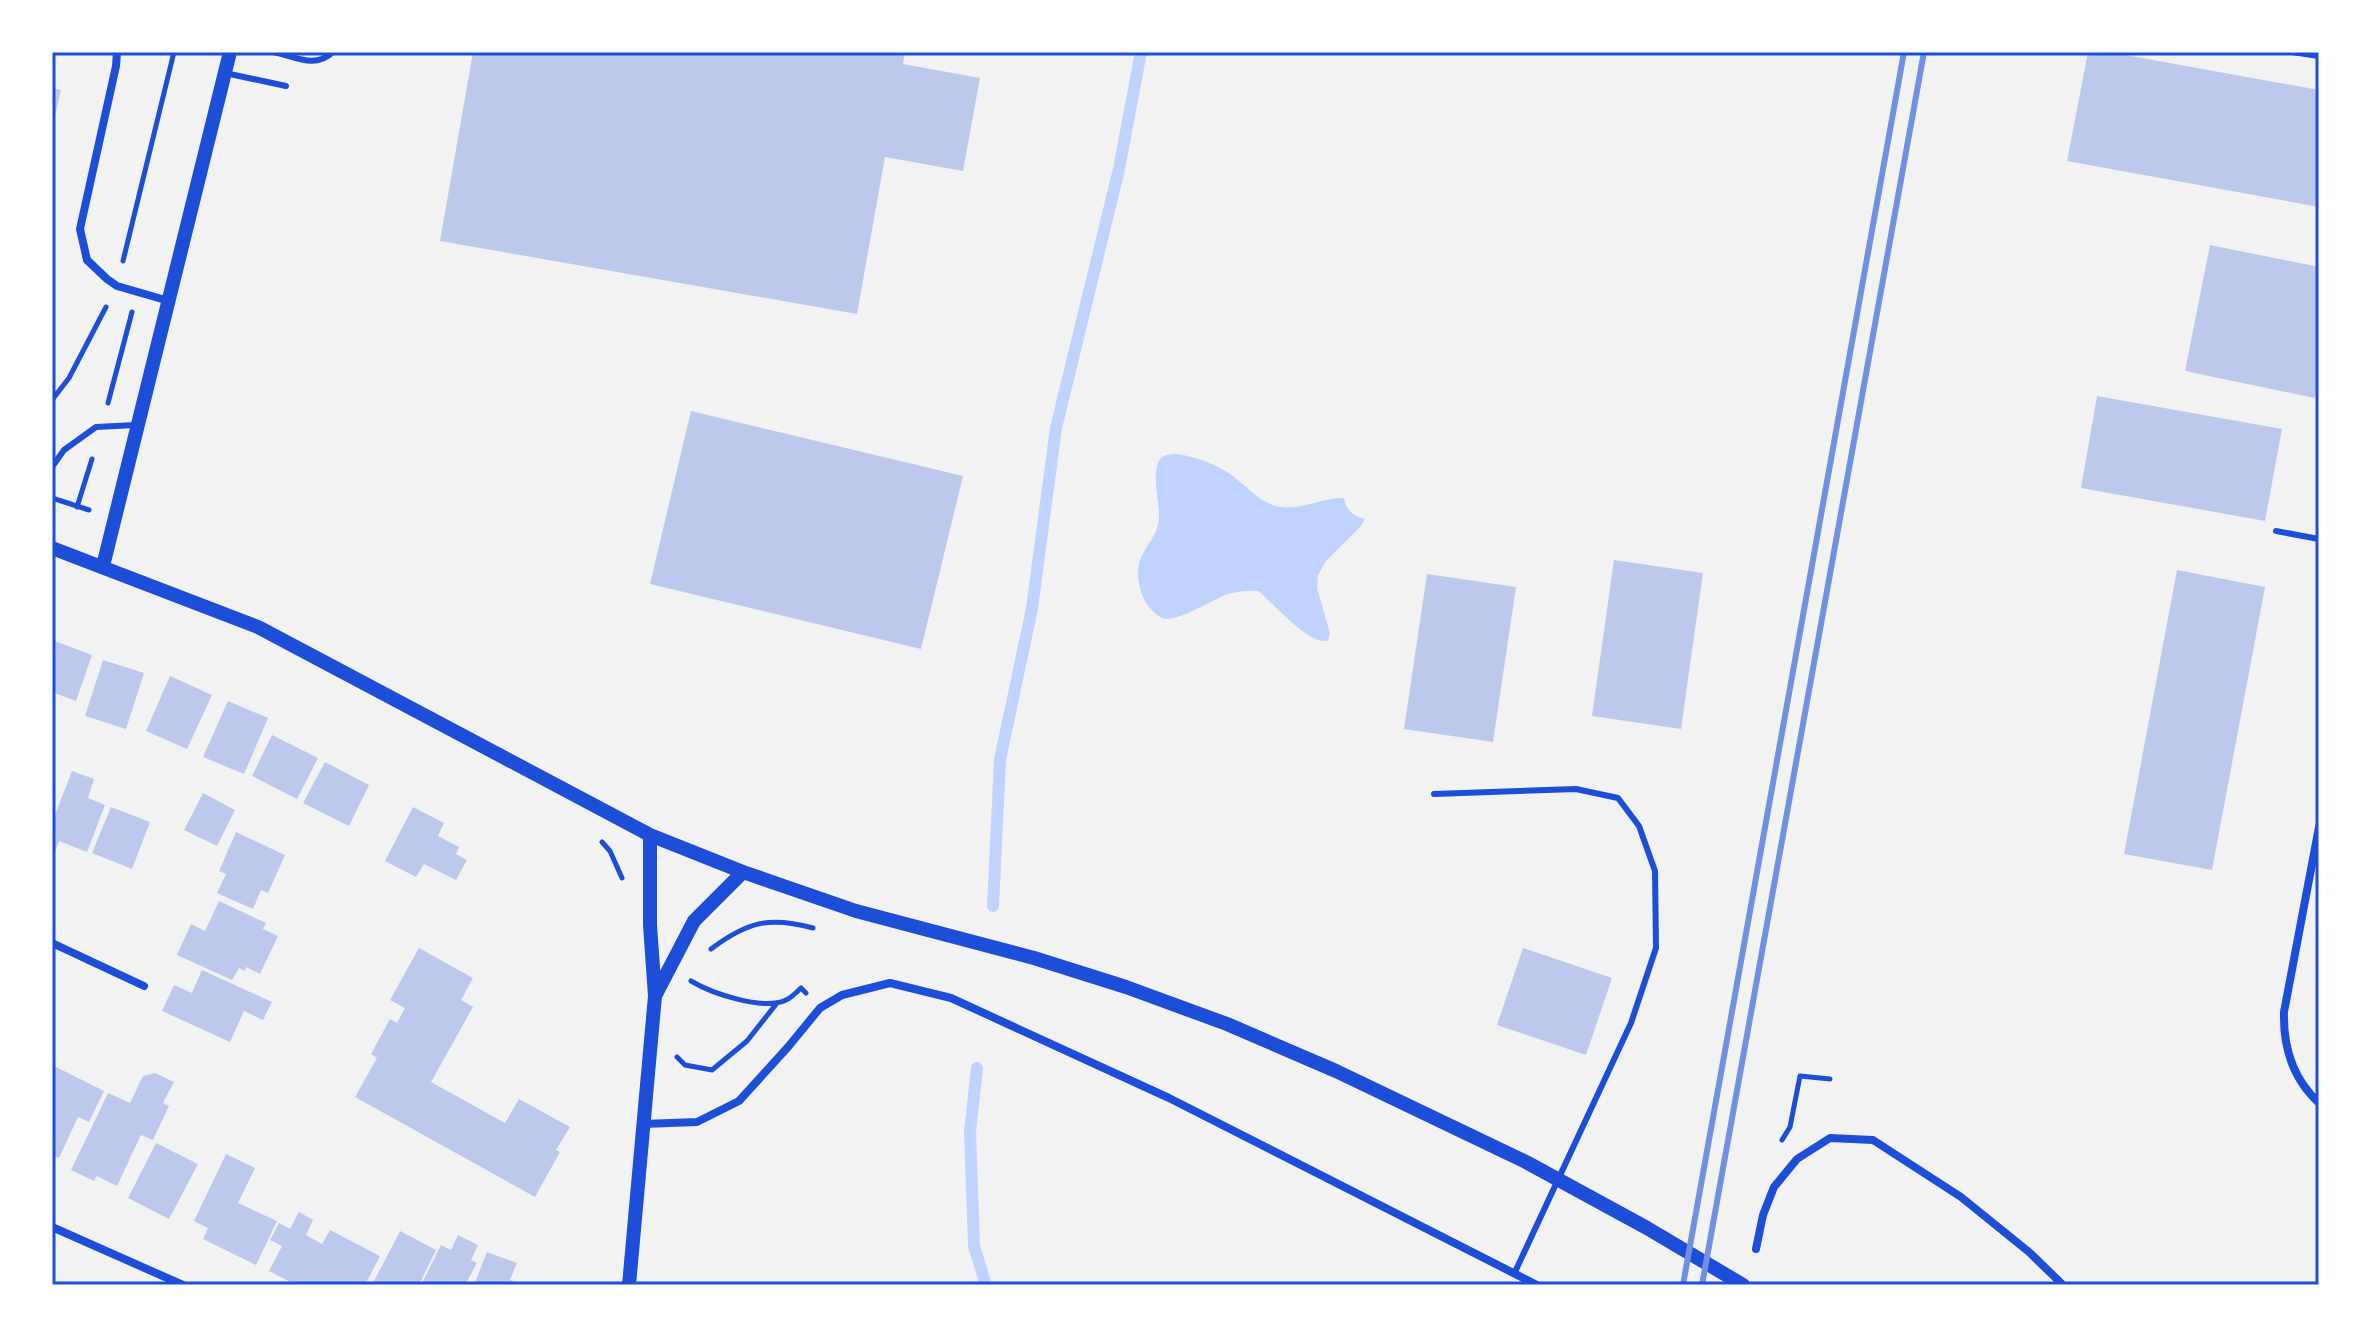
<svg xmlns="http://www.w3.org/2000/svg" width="2371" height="1337" font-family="'Archivo Narrow',sans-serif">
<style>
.water{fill:#bfd3fe}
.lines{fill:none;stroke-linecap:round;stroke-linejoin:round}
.stream{stroke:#bfd3fe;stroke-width:12}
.building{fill:#bdc9ec}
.path{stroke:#1d4ed8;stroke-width:5}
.service{stroke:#1d4ed8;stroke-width:6}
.minor{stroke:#1d4ed8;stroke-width:8}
.tertiary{stroke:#1d4ed8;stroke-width:14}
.rail{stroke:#7290e2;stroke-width:6}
.neatline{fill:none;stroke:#1d4ed8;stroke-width:3}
</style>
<rect width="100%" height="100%" fill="#f2f2f2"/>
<path class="water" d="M1178,454c20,4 36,9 52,20 15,10 29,28 46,32 24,6 45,-9 68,-8 3,13 8,17 21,21l-4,7 -35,35 -8,14 -1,13 13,45 -2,8c-21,3 -53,-37 -70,-50 -10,-1 -20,0 -30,3 -16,5 -55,32 -68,23 -18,-11 -27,-39 -19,-59 6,-14 17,-24 18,-39 1,-15 -9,-50 2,-61 4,-4 11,-4 17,-4z"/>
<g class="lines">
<path class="stream" d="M993,906l7,-146 32,-152 24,-180 63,-259 22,-117
M977,1068l-7,64 4,114 12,39"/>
</g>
<path class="building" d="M473,52h432l-2,12 77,14 -17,93 -78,-14 -28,157 -417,-73z
M2088,52h21l210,38v117l-252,-46z
M52,88l9,2 -7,30h-2z
M2210,245l109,22v113l-4,18 -130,-27z
M2097,396l185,33 -17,92 -184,-33z
M691,411l272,65 -42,173 -271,-65z
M1614,560l89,13 -22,156 -89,-13z
M2177,570l88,17 -53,283 -88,-16z
M1427,574l89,13 -23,155 -89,-13z
M52,640l40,15 -16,46 -24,-9z
M103,660l41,13 -18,56 -41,-13z
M170,676l42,19 -25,54 -41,-18z
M228,701l40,17 -24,56 -41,-17z
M272,735l46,23 -21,41 -45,-23z
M325,762l44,23 -20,41 -46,-23z
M72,771l22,8 -6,19 17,7 -18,47 -28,-11 -7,18v-36z
M203,793l32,17 -18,36 -33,-16z
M111,807l39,15 -18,47 -40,-16z
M413,807l31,16 -6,13 21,11 -3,7 11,6 -11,20 -32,-16 -8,13 -31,-16z
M236,832l49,23 -17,38 -7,-3 -8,19 -36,-16 9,-19 -7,-3z
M219,901l47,22 -3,6 15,7 -18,38 -14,-7 -1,4 -6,-3 -7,12 -55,-25 14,-31 14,7z
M419,948l54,30 -12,22 12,7 -42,75 74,41 14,-24 51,28 -14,23 4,2 -25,45 -180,-100 22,-39 -6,-4 19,-35 7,4 8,-15 -15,-8z
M1523,948l89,30 -26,77 -89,-30z
M202,970l70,32 -9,18 -19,-9 -14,31 -68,-31 12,-26 18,8z
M52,1065l52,26 -15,31 -11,-5 -19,41 -7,-3z
M155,1073l19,9 -11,21 6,3 -16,34 -12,-5 -24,51 -20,-10 -3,5 -23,-11 37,-77 22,10 13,-27z
M156,1143l42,21 -29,55 -41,-21z
M226,1154l29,14 -17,35 39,18 -21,44 -53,-26 5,-11 -14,-7z
M299,1212l14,8 -7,15 16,9 8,-14 50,26 -15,29h-69l-27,-14 13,-25 -12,-6 9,-17 11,6z
M400,1231l36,19 -17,35h-47z
M458,1235l20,10 -7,15 6,3 -12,22h-44l20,-40 10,5z
M487,1252l30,11 -7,17 13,5h-49z"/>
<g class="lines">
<path class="path" d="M123,261l51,-209
M52,400l17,-22 37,-71
M108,403l24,-91
M52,498l37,12
M77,507l15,-48
M602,842l8,9 12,27
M711,949c36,-27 58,-33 102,-21
M691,981c20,12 72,30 95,19 5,-2 10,-7 15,-12l5,5
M677,1057l8,8 27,5 35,-29 30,-38
M1782,1140l8,-13 10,-51 30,3"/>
<path class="service" d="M274,52c22,5 41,17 59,0
M2292,52l27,4
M225,73l61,13
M52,467l12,-17 32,-23 40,-2
M2276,531l43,8
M1434,794l142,-5 42,9 21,28 16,45 1,77 -25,75 -117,251"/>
<path class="minor" d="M117,52l-1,14 -36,163 7,31 20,19 10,7 52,15
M2319,827l-35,185c-1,35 9,67 35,91
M52,943l92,43
M643,1124l54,-2 42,-21 49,-54 32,-39 22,-13 48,-12 61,15 218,100 368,187
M52,1227l131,58
M1756,1249l7,-34 11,-28 23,-28 33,-21 43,2 88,57 68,55 34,33"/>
<path class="tertiary" d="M52,548l206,79 392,208 93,37 113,39 178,47 92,29 101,37 109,47 190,91 121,66 96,57
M103,566l127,-514
M655,996l39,-75 49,-49
M629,1285l26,-289 -5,-71v-90"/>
<path class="rail" d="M1683,1285l221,-1233
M1702,1285l222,-1233"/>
</g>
<rect width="2371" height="1337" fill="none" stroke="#ffffff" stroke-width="108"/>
<rect x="54" y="54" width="2263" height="1229" class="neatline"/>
</svg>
